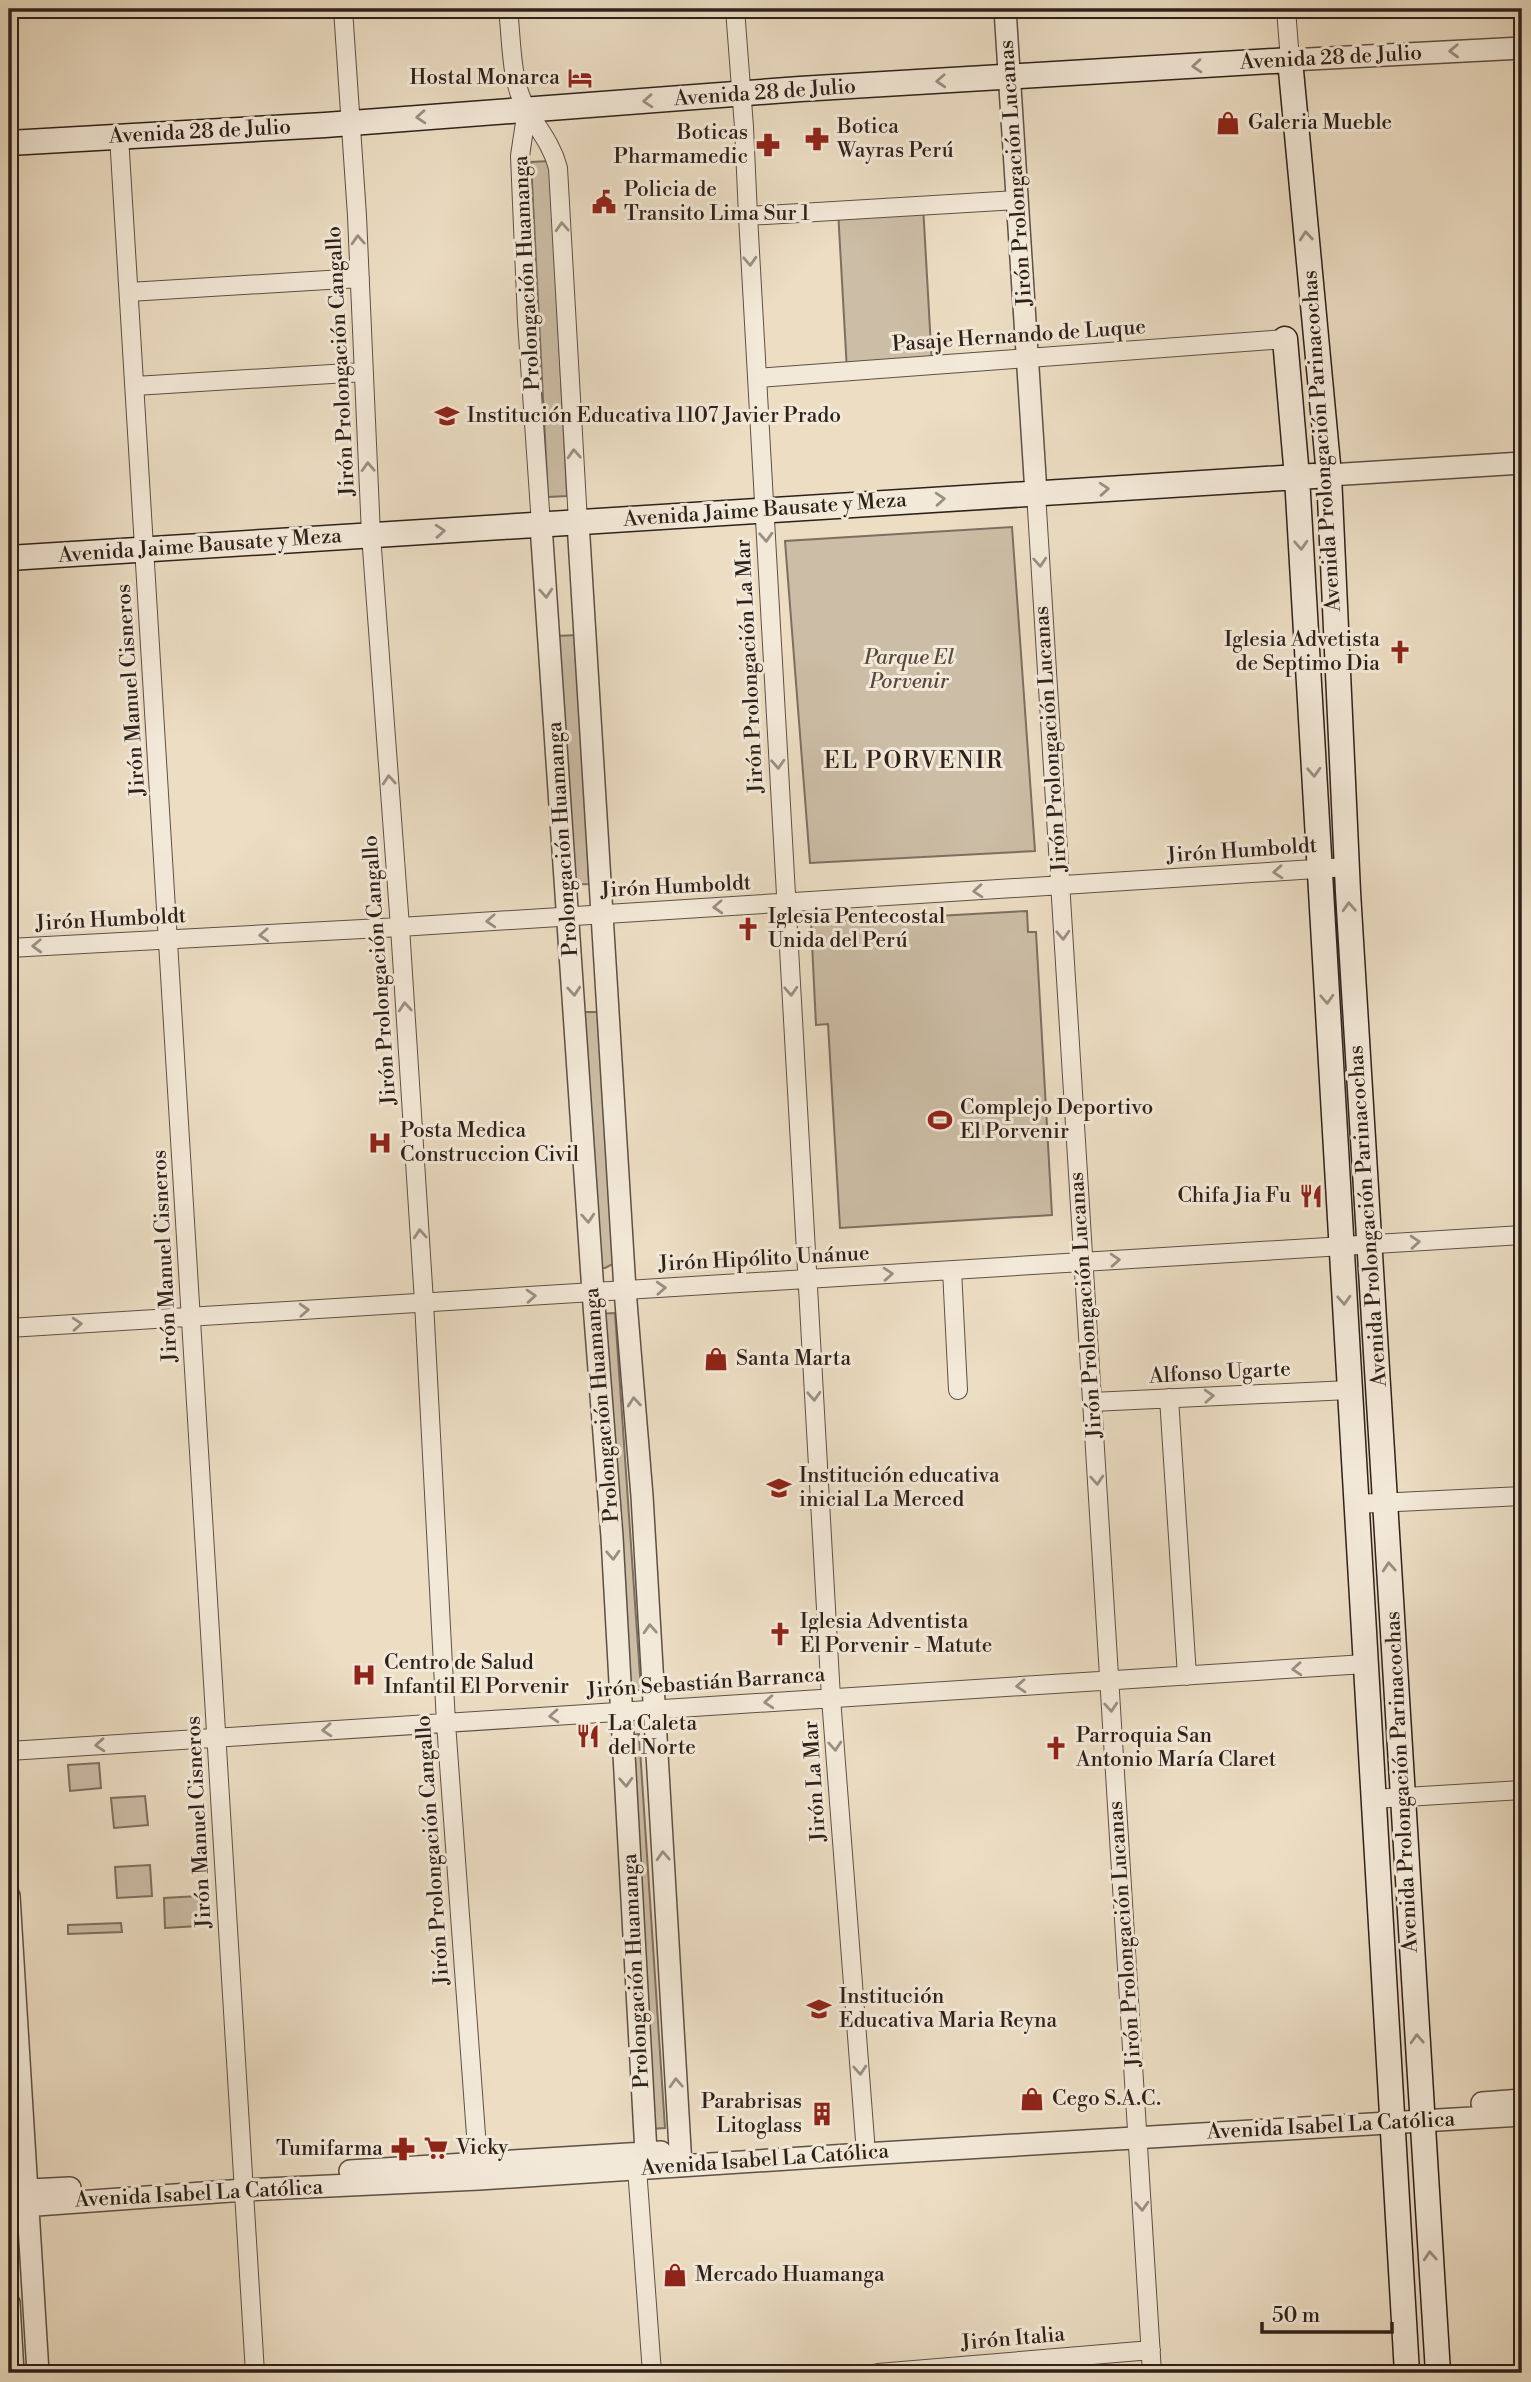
<svg xmlns="http://www.w3.org/2000/svg" width="1531" height="2382" font-family="'Libre Bodoni',serif">
<style>
.green{fill:#ccbda6;stroke:#7d6f60;stroke-width:2}
.lines{fill:none;stroke-linecap:round;stroke-linejoin:round}
.minor-casing{stroke:#5e5045;stroke-width:20}
.tertiary-casing{stroke:#5e5045;stroke-width:24}
.secondary-casing{stroke:#2e211b;stroke-width:27}
.minor{stroke:#f3e9d8;stroke-width:18}
.tertiary{stroke:#f3e9d8;stroke-width:21}
.secondary{stroke:#f3e9d8;stroke-width:24}
.oneway{stroke:#9a8f83}
.labels{text-anchor:middle;dominant-baseline:central;stroke-width:6;stroke-linejoin:round;paint-order:stroke}
.street-label{font-size:21px;fill:#2e211b;stroke:#f3e9d8}
.poi-label{font-size:21px;fill:#2e211b;stroke:#f3e9d8;text-anchor:start}
.park-label{font-size:21px;font-style:italic;fill:#56483e;stroke:#f3e9d8}
.neighbourhood-label{font-size:23px;letter-spacing:2px;fill:#2e211b;stroke:#f3e9d8}
</style>
<rect width="100%" height="100%" fill="#ecddc3"/>
<filter id="stains"><feTurbulence type="fractalNoise" baseFrequency=".00286" numOctaves="4"/><feColorMatrix values="0 0 0 0 .2 0 0 0 0 .09 0 0 0 0 .02 0 0 0 .5 -.17"/></filter>
<radialGradient id="worn" r=".72"><stop offset=".6" stop-color="#630" stop-opacity="0"/><stop offset="1" stop-color="#630" stop-opacity=".3"/></radialGradient>
<path class="green" d="M550,161l17,335 -19,1 -17,-335z
M923,205l9,160 -85,6 -9,-161z
M1012,527l23,324 -225,12 -25,-322z
M578,635l11,249 -23,1 -10,-249z
M1027,911l1,21h8l16,283 -212,13 -12,-204 -12,1 -5,-102z
M584,1012h14l15,252 -8,4 -11,-1z
M615,1313l26,377 -19,2 -26,-378z
M639,1734l26,394 -15,1 -26,-394z
M99,1763l2,25 -31,3 -2,-26z
M145,1796l3,29 -34,3 -3,-30z
M150,1865l2,31 -35,2 -2,-31z
M198,1896l1,30 -34,2 -1,-30z
M121,1923l1,9 -54,2v-9z"/>
<g class="lines">
<g class="minor-casing">
<path id="minor" d="M343,9l14,207 14,319 29,392 24,375 22,421 33,453
M508,9c4,33 2,72 19,101 12,20 25,35 31,58l20,354
M735,9l9,118 4,89 83,1482 34,442 -1,14
M1286,9l4,51
M527,109l-7,47 7,165 14,204
M119,136l136,2237
M748,216l269,-16
M129,292l231,-14
M757,378l528,-39
M135,386l229,-14
M1036,493l116,1880
M9,948l391,-21 947,-60
M952,1270l6,120
M9,1328l1513,-93
M1169,1398l18,278
M1092,1402l257,-12
M1356,1504l166,-8
M9,1751l1356,-87
M1372,1799l150,-9
M643,2159l-6,9 15,205
M878,2373l273,-23"/>
</g>
<g class="tertiary-casing">
<path id="tertiary" d="M1005,9l31,484
M1290,60l232,-12
M1329,475l193,-12
M578,522l47,768 17,206 39,670
M541,525l52,767 19,245 34,616
M9,1896l29,477
M1482,2103l40,-3
M350,2171l311,-19
M9,2191l61,-3
M9,2207l235,-17 235,-11 385,-25 658,-39
M9,2303l4,70"/>
</g>
<g class="secondary-casing">
<path id="secondary" d="M9,143l316,-18 475,-36 490,-29 39,415 19,417 90,1481
M1285,339l12,138 110,1896
M9,558l1305,-82"/>
</g>
<use href="#minor" class="minor"/>
<use href="#tertiary" class="tertiary"/>
<use href="#secondary" class="secondary"/>
</g>
<defs><path id="oneway-chevron" d="M-2-3.5L2.5 0L-2 3.5" fill="none" stroke-width="1.6" stroke-linecap="round" stroke-linejoin="round" transform="scale(1.75)"/></defs>
<g class="oneway">
<use href="#oneway-chevron" transform="translate(1454 51) rotate(178)"/>
<use href="#oneway-chevron" transform="translate(1197 66) rotate(176)"/>
<use href="#oneway-chevron" transform="translate(941 81) rotate(177)"/>
<use href="#oneway-chevron" transform="translate(648 101) rotate(176)"/>
<use href="#oneway-chevron" transform="translate(421 117) rotate(176)"/>
<use href="#oneway-chevron" transform="translate(562 227) rotate(-93)"/>
<use href="#oneway-chevron" transform="translate(1306 236) rotate(-95)"/>
<use href="#oneway-chevron" transform="translate(358 240) rotate(-93)"/>
<use href="#oneway-chevron" transform="translate(750 261) rotate(87)"/>
<use href="#oneway-chevron" transform="translate(574 454) rotate(-93)"/>
<use href="#oneway-chevron" transform="translate(368 467) rotate(-92)"/>
<use href="#oneway-chevron" transform="translate(1104 489) rotate(-4)"/>
<use href="#oneway-chevron" transform="translate(940 499) rotate(-4)"/>
<use href="#oneway-chevron" transform="translate(440 531) rotate(-4)"/>
<use href="#oneway-chevron" transform="translate(766 537) rotate(87)"/>
<use href="#oneway-chevron" transform="translate(1301 545) rotate(87)"/>
<use href="#oneway-chevron" transform="translate(1040 562) rotate(86)"/>
<use href="#oneway-chevron" transform="translate(546 593) rotate(86)"/>
<use href="#oneway-chevron" transform="translate(778 764) rotate(87)"/>
<use href="#oneway-chevron" transform="translate(1314 772) rotate(87)"/>
<use href="#oneway-chevron" transform="translate(389 780) rotate(-94)"/>
<use href="#oneway-chevron" transform="translate(1278 872) rotate(176)"/>
<use href="#oneway-chevron" transform="translate(978 891) rotate(176)"/>
<use href="#oneway-chevron" transform="translate(718 907) rotate(177)"/>
<use href="#oneway-chevron" transform="translate(1349 907) rotate(-93)"/>
<use href="#oneway-chevron" transform="translate(491 921) rotate(177)"/>
<use href="#oneway-chevron" transform="translate(264 935) rotate(177)"/>
<use href="#oneway-chevron" transform="translate(1063 935) rotate(87)"/>
<use href="#oneway-chevron" transform="translate(37 946) rotate(178)"/>
<use href="#oneway-chevron" transform="translate(574 991) rotate(86)"/>
<use href="#oneway-chevron" transform="translate(791 991) rotate(87)"/>
<use href="#oneway-chevron" transform="translate(1327 999) rotate(87)"/>
<use href="#oneway-chevron" transform="translate(405 1007) rotate(-94)"/>
<use href="#oneway-chevron" transform="translate(588 1218) rotate(86)"/>
<use href="#oneway-chevron" transform="translate(420 1234) rotate(-94)"/>
<use href="#oneway-chevron" transform="translate(1415 1242) rotate(-4)"/>
<use href="#oneway-chevron" transform="translate(1115 1260) rotate(-4)"/>
<use href="#oneway-chevron" transform="translate(888 1274) rotate(-4)"/>
<use href="#oneway-chevron" transform="translate(661 1288) rotate(-3)"/>
<use href="#oneway-chevron" transform="translate(531 1296) rotate(-4)"/>
<use href="#oneway-chevron" transform="translate(1344 1300) rotate(87)"/>
<use href="#oneway-chevron" transform="translate(304 1310) rotate(-3)"/>
<use href="#oneway-chevron" transform="translate(77 1324) rotate(-4)"/>
<use href="#oneway-chevron" transform="translate(814 1396) rotate(87)"/>
<use href="#oneway-chevron" transform="translate(1209 1396) rotate(-3)"/>
<use href="#oneway-chevron" transform="translate(634 1402) rotate(-95)"/>
<use href="#oneway-chevron" transform="translate(1097 1480) rotate(86)"/>
<use href="#oneway-chevron" transform="translate(613 1555) rotate(87)"/>
<use href="#oneway-chevron" transform="translate(1389 1567) rotate(-94)"/>
<use href="#oneway-chevron" transform="translate(650 1629) rotate(-93)"/>
<use href="#oneway-chevron" transform="translate(1297 1669) rotate(176)"/>
<use href="#oneway-chevron" transform="translate(1021 1686) rotate(176)"/>
<use href="#oneway-chevron" transform="translate(769 1702) rotate(176)"/>
<use href="#oneway-chevron" transform="translate(1111 1707) rotate(86)"/>
<use href="#oneway-chevron" transform="translate(554 1716) rotate(176)"/>
<use href="#oneway-chevron" transform="translate(327 1730) rotate(176)"/>
<use href="#oneway-chevron" transform="translate(100 1745) rotate(176)"/>
<use href="#oneway-chevron" transform="translate(835 1746) rotate(86)"/>
<use href="#oneway-chevron" transform="translate(626 1782) rotate(87)"/>
<use href="#oneway-chevron" transform="translate(663 1856) rotate(-93)"/>
<use href="#oneway-chevron" transform="translate(1417 2039) rotate(-93)"/>
<use href="#oneway-chevron" transform="translate(860 2070) rotate(86)"/>
<use href="#oneway-chevron" transform="translate(676 2083) rotate(-93)"/>
<use href="#oneway-chevron" transform="translate(1142 2206) rotate(87)"/>
<use href="#oneway-chevron" transform="translate(1430 2256) rotate(-94)"/>
</g>
<defs>
<g id="hotel-bare" transform="scale(1.89)"><path d="M-6-4.5h1.5V1H6V5H4.5V3h-9V5H-6ZM-4 0a1.8 1.8 0 1 1 3.6 0ZM.5 0V-2.5h3Q6-2.5 6 0Z" fill="#8f2418" stroke="#f3e9d8" stroke-width="2.5" paint-order="stroke"/></g>
<g id="shop-bare" transform="scale(1.89)"><path d="M-5-2.5h2.3a2.7 3.5 0 0 1 5.4 0H5L5.5 6h-11ZM-1.5-2.5h3a1.5 2.3 0 0 0-3 0Z" fill="#8f2418" stroke="#f3e9d8" stroke-width="2.5" paint-order="stroke"/></g>
<g id="pharmacy-bare" transform="scale(1.89)"><path d="M-2-6h4v4h4v4h-4v4h-4v-4h-4v-4h4Z" fill="#8f2418" stroke="#f3e9d8" stroke-width="2.5" paint-order="stroke"/></g>
<g id="civic-bare" transform="scale(1.89)"><path d="M-.6-6.5H3V-4.5H.6V-3L4-1V1h2V6H-6V1h2V-1L-.6-3ZM-1.2 2.5V6h2.4V2.5Z" fill="#8f2418" stroke="#f3e9d8" stroke-width="2.5" paint-order="stroke"/></g>
<g id="school-bare" transform="scale(1.89)"><path d="M0-5L7-2L0 1L-7-2ZM-4 1L0 2.5L4 1V4Q0 6-4 4Z" fill="#8f2418" stroke="#f3e9d8" stroke-width="2.5" paint-order="stroke"/></g>
<g id="church-bare" transform="scale(1.89)"><path d="M-1.2-6h2.4v3.5h3.3v2.4h-3.3V6h-2.4V-.1h-3.3v-2.4h3.3Z" fill="#8f2418" stroke="#f3e9d8" stroke-width="2.5" paint-order="stroke"/></g>
<g id="stadium-bare" transform="scale(1.89)"><path d="M0-5a6.5 5 0 1 0 0 10a6.5 5 0 1 0 0-10ZM-3.5-1.8h7v3.6h-7Z" fill="#8f2418" stroke="#f3e9d8" stroke-width="2.5" paint-order="stroke"/></g>
<g id="hospital-bare" transform="scale(1.89)"><path d="M-5-5h3v3.5h4V-5h3V5h-3V1.5h-4V5h-3Z" fill="#8f2418" stroke="#f3e9d8" stroke-width="2.5" paint-order="stroke"/></g>
<g id="restaurant-bare" transform="scale(1.89)"><path d="M-5-6h1v4h1v-4h1v4h1v-4h1v5L-1.5 .5V6h-2V.5L-5-1ZM5-6V6H3V1.5H1.5Q1.5-4 5-6Z" fill="#8f2418" stroke="#f3e9d8" stroke-width="2.5" paint-order="stroke"/></g>
<g id="building-bare" transform="scale(1.89)"><path d="M-4-6H4V6H1V3H-1V6H-4ZM-2.5-4.3h1.7v1.8h-1.7ZM.8-4.3h1.7v1.8H.8ZM-2.5-1h1.7V.8h-1.7ZM.8-1h1.7V.8H.8Z" fill="#8f2418" stroke="#f3e9d8" stroke-width="2.5" paint-order="stroke"/></g>
<g id="supermarket-bare" transform="scale(1.89)"><path d="M-6-5.5h2.5l.6 2H6L4.5 2H-2.5L-4.4-4H-6ZM-1.5 3.2a1.3 1.3 0 1 0 .1 0ZM3 3.2a1.3 1.3 0 1 0 .1 0Z" fill="#8f2418" stroke="#f3e9d8" stroke-width="2.5" paint-order="stroke"/></g>
</defs>
<g fill-rule="evenodd">
<use href="#hotel-bare" x="580" y="78"/>
<use href="#shop-bare" x="1228" y="123"/>
<use href="#pharmacy-bare" x="817" y="139"/>
<use href="#pharmacy-bare" x="768" y="145"/>
<use href="#civic-bare" x="604" y="202"/>
<use href="#school-bare" x="447" y="416"/>
<use href="#church-bare" x="1400" y="652"/>
<use href="#church-bare" x="748" y="929"/>
<use href="#stadium-bare" x="940" y="1120"/>
<use href="#hospital-bare" x="380" y="1143"/>
<use href="#restaurant-bare" x="1311" y="1196"/>
<use href="#shop-bare" x="716" y="1359"/>
<use href="#school-bare" x="779" y="1488"/>
<use href="#church-bare" x="780" y="1634"/>
<use href="#hospital-bare" x="364" y="1675"/>
<use href="#restaurant-bare" x="588" y="1736"/>
<use href="#church-bare" x="1056" y="1748"/>
<use href="#school-bare" x="819" y="2009"/>
<use href="#shop-bare" x="1032" y="2099"/>
<use href="#building-bare" x="822" y="2114"/>
<use href="#supermarket-bare" x="436" y="2148"/>
<use href="#pharmacy-bare" x="403" y="2149"/>
<use href="#shop-bare" x="675" y="2275"/>
</g>
<g class="labels">
<g class="street-label">
<text transform="translate(1331 58) rotate(-3)">Avenida 28 de Julio</text>
<text transform="translate(765 93) rotate(-4)">Avenida 28 de Julio</text>
<text transform="translate(200 132) rotate(-3)">Avenida 28 de Julio</text>
<text transform="translate(1016 173) rotate(-94)">Jirón Prolongación Lucanas</text>
<text transform="translate(527 273) rotate(-93)">Prolongación Huamanga</text>
<text transform="translate(1019 336) rotate(-4)">Pasaje Hernando de Luque</text>
<text transform="translate(341 361) rotate(-93)">Jirón Prolongación Cangallo</text>
<text transform="translate(1322 441) rotate(-94)">Avenida Prolongación Parinacochas</text>
<text transform="translate(765 510) rotate(-4)">Avenida Jaime Bausate y Meza</text>
<text transform="translate(200 546) rotate(-4)">Avenida Jaime Bausate y Meza</text>
<text transform="translate(750 666) rotate(-93)">Jirón Prolongación La Mar</text>
<text transform="translate(131 690) rotate(-94)">Jirón Manuel Cisneros</text>
<text transform="translate(1051 739) rotate(-94)">Jirón Prolongación Lucanas</text>
<text transform="translate(563 839) rotate(-94)">Prolongación Huamanga</text>
<text transform="translate(1242 851) rotate(-4)">Jirón Humboldt</text>
<text transform="translate(676 887) rotate(-3)">Jirón Humboldt</text>
<text transform="translate(111 920) rotate(-3)">Jirón Humboldt</text>
<text transform="translate(380 970) rotate(-94)">Jirón Prolongación Cangallo</text>
<text transform="translate(1368 1216) rotate(-94)">Avenida Prolongación Parinacochas</text>
<text transform="translate(165 1256) rotate(-93)">Jirón Manuel Cisneros</text>
<text transform="translate(764 1259) rotate(-3)">Jirón Hipólito Unánue</text>
<text transform="translate(1086 1305) rotate(-94)">Jirón Prolongación Lucanas</text>
<text transform="translate(1220 1373) rotate(-3)">Alfonso Ugarte</text>
<text transform="translate(602 1405) rotate(-95)">Prolongación Huamanga</text>
<text transform="translate(706 1683) rotate(-4)">Jirón Sebastián Barranca</text>
<text transform="translate(815 1781) rotate(-94)">Jirón La Mar</text>
<text transform="translate(1402 1782) rotate(-93)">Avenida Prolongación Parinacochas</text>
<text transform="translate(199 1822) rotate(-93)">Jirón Manuel Cisneros</text>
<text transform="translate(433 1850) rotate(-94)">Jirón Prolongación Cangallo</text>
<text transform="translate(1125 1934) rotate(-94)">Jirón Prolongación Lucanas</text>
<text transform="translate(636 1971) rotate(-93)">Prolongación Huamanga</text>
<text transform="translate(1331 2126) rotate(-3)">Avenida Isabel La Católica</text>
<text transform="translate(765 2160) rotate(-4)">Avenida Isabel La Católica</text>
<text transform="translate(199 2194) rotate(-3)">Avenida Isabel La Católica</text>
<text transform="translate(1013 2339) rotate(-5)">Jirón Italia</text>
</g>
<g class="poi-label">
<text x="560" y="78" text-anchor="end">Hostal Monarca</text>
<text x="1248" y="123">Galeria Mueble</text>
<text x="837" y="127">Botica<tspan x="837" dy="24">Wayras Perú</tspan></text>
<text x="748" y="133" text-anchor="end">Boticas<tspan x="748" dy="24">Pharmamedic</tspan></text>
<text x="624" y="190">Policia de<tspan x="624" dy="24">Transito Lima Sur 1</tspan></text>
<text x="467" y="416">Institución Educativa 1107 Javier Prado</text>
<text x="1380" y="640" text-anchor="end">Iglesia Advetista<tspan x="1380" dy="24">de Septimo Dia</tspan></text>
<text x="768" y="917">Iglesia Pentecostal<tspan x="768" dy="24">Unida del Perú</tspan></text>
<text x="960" y="1108">Complejo Deportivo<tspan x="960" dy="24">El Porvenir</tspan></text>
<text x="400" y="1131">Posta Medica<tspan x="400" dy="24">Construccion Civil</tspan></text>
<text x="1291" y="1196" text-anchor="end">Chifa Jia Fu</text>
<text x="736" y="1359">Santa Marta</text>
<text x="799" y="1476">Institución educativa<tspan x="799" dy="24">inicial La Merced</tspan></text>
<text x="800" y="1622">Iglesia Adventista<tspan x="800" dy="24">El Porvenir - Matute</tspan></text>
<text x="384" y="1663">Centro de Salud<tspan x="384" dy="24">Infantil El Porvenir</tspan></text>
<text x="608" y="1724">La Caleta<tspan x="608" dy="24">del Norte</tspan></text>
<text x="1076" y="1736">Parroquia San<tspan x="1076" dy="24">Antonio María Claret</tspan></text>
<text x="839" y="1997">Institución<tspan x="839" dy="24">Educativa Maria Reyna</tspan></text>
<text x="1052" y="2099">Cego S.A.C.</text>
<text x="802" y="2102" text-anchor="end">Parabrisas<tspan x="802" dy="24">Litoglass</tspan></text>
<text x="456" y="2148">Vicky</text>
<text x="383" y="2149" text-anchor="end">Tumifarma</text>
<text x="695" y="2275">Mercado Huamanga</text>
</g>
<g class="park-label">
<text x="909" y="658">Parque El<tspan x="909" dy="24">Porvenir</tspan></text>
</g>
<g class="neighbourhood-label">
<text x="914" y="761">EL PORVENIR</text>
</g>
</g>
<rect width="1531" height="2382" fill="none" stroke="#ecddc3" stroke-width="35"/>
<rect x="10" y="10" width="1510" height="2361" fill="none" stroke="#2e211b" stroke-width="3.5"/>
<rect x="18" y="18" width="1496" height="2347" fill="none" stroke="#2e211b" stroke-width="2"/>
<path d="M1262 2322v10h130v-10" fill="none" stroke="#2e211b" stroke-width="3.5"/>
<text x="1272" y="2322" font-size="21" fill="#2e211b" stroke="#f3e9d8" stroke-width="5" paint-order="stroke">50 m</text>
<rect width="100%" height="100%" filter="url(#stains)"/>
<rect width="100%" height="100%" fill="url(#worn)"/>
</svg>
